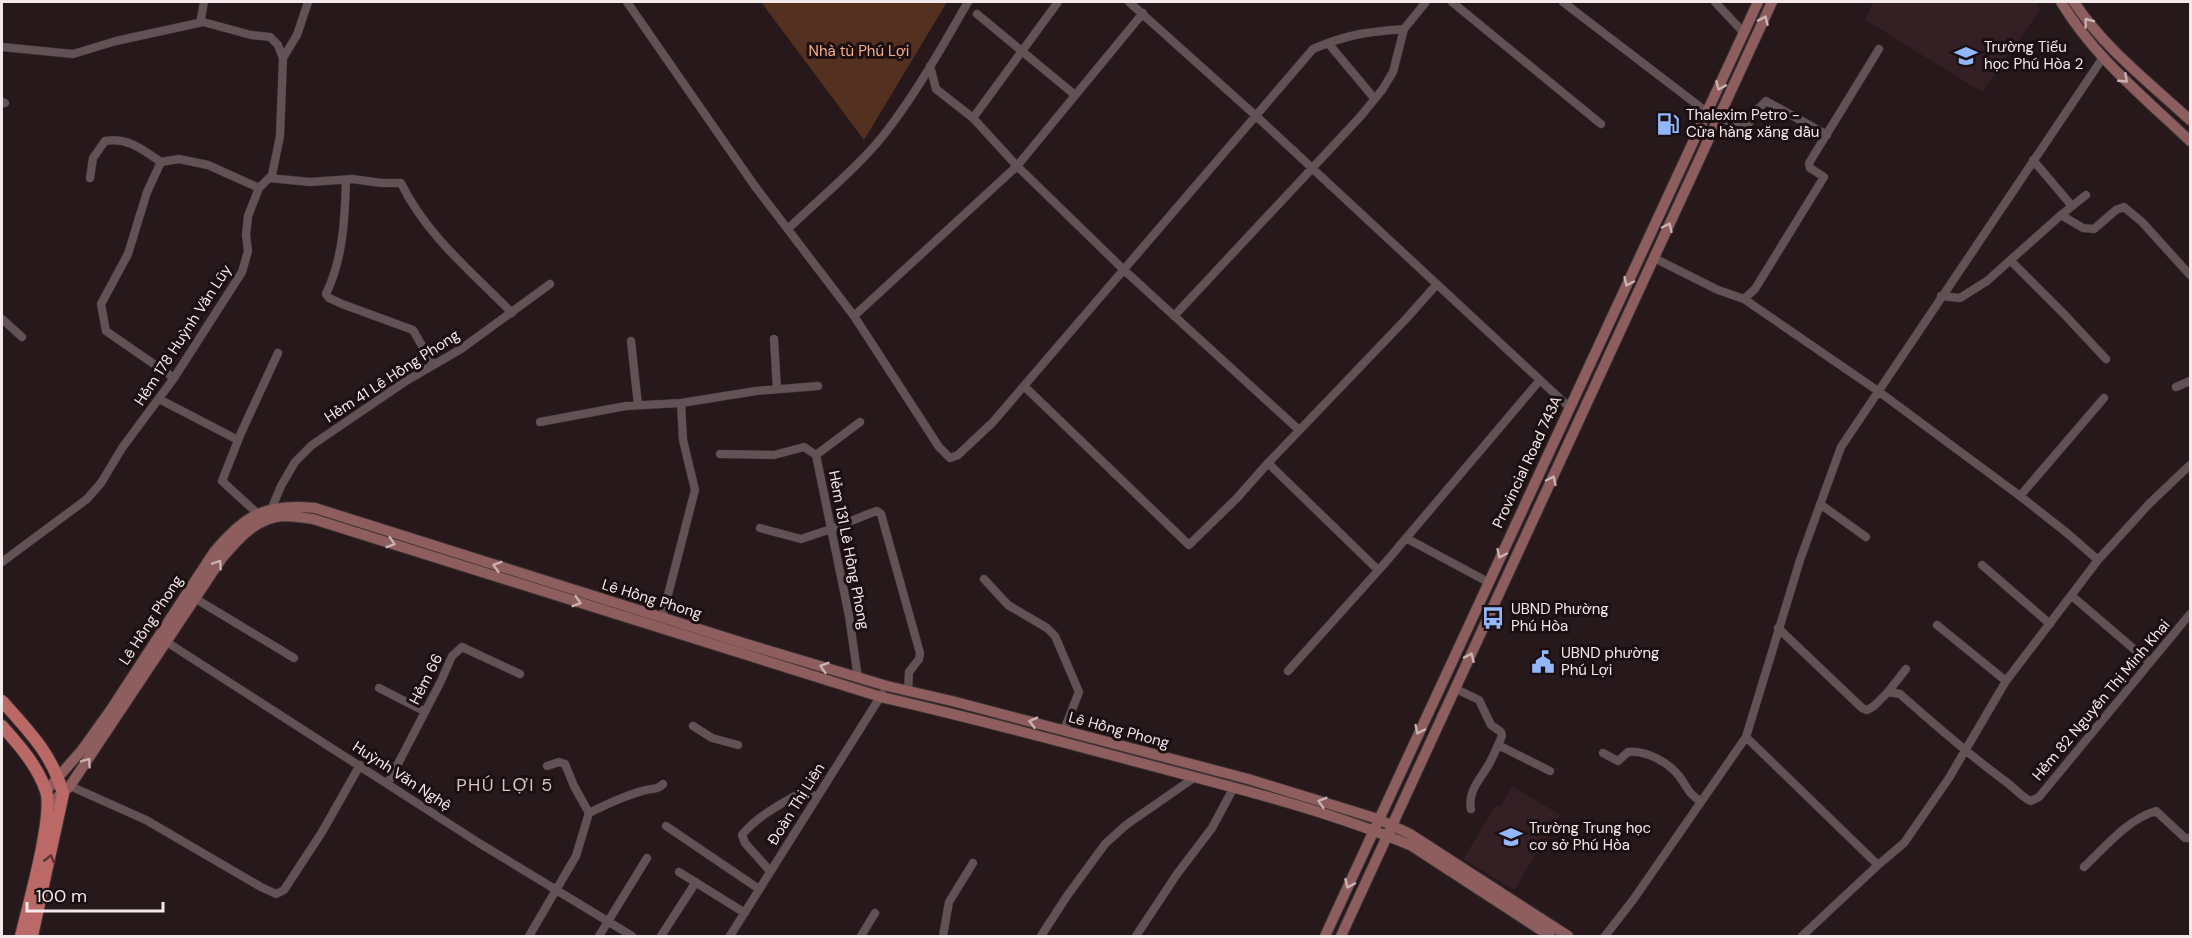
<svg xmlns="http://www.w3.org/2000/svg" width="2192" height="938" font-family="'DM Sans',sans-serif">
<style>
.built{fill:#331f24}
.green{fill:#533020}
.lines{fill:none;stroke-linecap:round;stroke-linejoin:round}
.street-casing{stroke:#3c3234;stroke-width:9}
.secondary-casing{stroke:#3c3234;stroke-width:12}
.primary-casing{stroke:#3c3234;stroke-width:14}
.street{stroke:#625155;stroke-width:8}
.secondary{stroke:#8e5d5d;stroke-width:10}
.primary{stroke:#ba6966;stroke-width:12}
.oneway{stroke:#cbb1b2}
.oneway2{stroke:#5b3334}
.labels{text-anchor:middle;dominant-baseline:central;stroke-width:6;stroke-linejoin:round;paint-order:stroke}
.poi-label{font-size:15px;fill:#f3e9eb;stroke:#1c0f12;text-anchor:start}
.park-label{font-size:15px;fill:#f5ae8d;stroke:#1c0f12}
.street-label{font-size:15px;fill:#f3e9eb;stroke:#1c0f12}
.quarter-label{font-size:18px;letter-spacing:1.5px;fill:#d6c3c6;stroke:#1c0f12}
</style>
<rect width="100%" height="100%" fill="#26181b"/>
<path class="built" d="M1873,2h163l4,8 -58,82 -117,-72z
M1513,786l47,29 -46,75 -51,-31 33,-54 4,2z"/>
<path class="green" d="M761,2h186l-83,138z"/>
<g class="lines">
<g class="street-casing">
<path id="street" d="M627,2l127,183 100,131 85,131 11,11 8,-3 35,-33 320,-373c35,-15 54,-17 91,-20
M1129,2l126,113 314,292
M1452,2l149,122
M1563,2l145,111
M1715,2l29,31
M977,14l98,81
M203,22l-2,-4 3,-16
M1328,43l46,55
M2,47l71,7 43,-13 87,-19 48,13 19,2 8,8 5,13 -3,78 -8,39 -13,13 -11,28 -2,19 2,16 -6,21 -68,106 -52,70 -21,35 -14,16 -85,63
M283,58l14,-23 11,-33
M930,66l6,23 37,29 44,48 107,104 175,160
M2,102l3,1
M973,118l85,-116
M1720,118l26,10 9,-16 11,-11 61,34
M2033,160l39,46
M90,178l3,-20 12,-17c23,-4 38,9 56,21
M269,178l41,4 42,-3 30,4h19c25,52 71,89 111,130
M346,180c-1,38 -3,79 -20,114l3,4 13,6 71,26 20,35
M2061,215l22,13 11,1 22,-19 8,-3 18,15 48,53
M788,229c34,-33 77,-67 104,-105 29,-39 52,-81 76,-122
M1654,258l64,32 26,9 134,92 142,105 47,37 31,27
M2011,261l53,53 42,45
M1941,296l19,2 27,-17 74,-66 25,-20
M1744,299l11,-10 69,-112 -14,-9 -1,-5 70,-114
M854,316l163,-150 126,-153
M1174,316l186,-199 22,-27 11,-18 11,-43 22,-27
M2,319l20,18
M774,339l3,50
M631,341l7,64
M174,378l-68,-47 -5,-27 27,-50 19,-62 14,-30 18,-3 29,6 51,23
M1024,386l165,159 48,-47 31,-35 137,-143 32,-36
M2176,387l14,-6
M159,399l79,41
M540,422l86,-16 55,-3 75,-12 62,-5
M720,454l54,1 30,-8 12,8 33,161 9,62
M816,455l44,-33
M1268,463l110,107
M2020,496l84,-98
M1820,504l46,33
M271,510l10,-24 14,-24 17,-17 94,-64 55,-32 89,-65
M257,513l-35,-32 19,-48 37,-80
M760,528l41,11 30,-10 40,-16 6,-2 4,3 39,139 -1,6 -10,13 -1,19
M1406,538l82,44
M1982,565l68,59
M984,579l24,26 39,23 8,8 24,56 -15,38
M2072,596l77,66
M196,599l98,59
M662,618l33,-128 -12,-50 -2,-37
M1937,625l69,56
M1778,628l84,80 5,2 7,-4 14,-14 12,2c35,31 68,60 105,87 10,7 16,16 26,20l8,-4 151,-183
M162,639l317,204 153,93
M1288,671l97,-108 155,-183
M379,688l45,23
M1456,689l23,11 12,25 10,7 1,4c-4,9 -8,19 -13,28 -8,14 -22,28 -18,45
M1888,692l18,-23
M693,726l19,12 26,7
M1746,737l132,128
M1498,745l52,26
M1603,753l15,8 10,-9c18,-2 40,10 51,24 9,12 8,16 22,26
M547,766l12,-4 6,2 9,22 15,27
M388,783l53,-102 11,-25 10,-9 58,27
M70,786l76,34 115,67 15,7 8,-4 38,-58 38,-67
M666,826l93,63
M2084,867c21,-20 44,-48 72,-56l29,27h5
M770,871l-25,-28 -3,-8c14,-18 40,-32 60,-43l14,4
M679,872l66,41
M529,936l47,-80 13,-43c18,-9 37,-18 57,-23 7,-2 12,0 17,-6
M599,936l48,-78
M661,936l35,-54
M730,936l152,-242
M861,936l14,-23
M943,936l6,-34 24,-39
M1041,936l26,-40 38,-52 21,-19 69,-48
M1136,936l41,-62 35,-46 22,-41
M1605,936l28,-36 113,-163 54,-177 41,-113 261,-388
M1802,936l76,-71 26,-22 45,-65 57,-97 92,-121 51,-56 41,-39"/>
</g>
<g class="secondary-casing">
<path id="secondary" d="M2061,2c33,55 83,95 129,139
M2074,2c30,46 76,81 116,118
M46,791l36,-41 28,-39 104,-159c31,-37 51,-49 101,-44l428,135 144,43 65,15 296,78 130,40 32,15 158,102
M49,805l21,-19 152,-228c16,-19 35,-41 62,-42 10,0 20,2 29,3l568,178c93,21 186,46 279,71 84,22 172,44 252,78l138,90
M1325,936l433,-934
M1341,936l431,-934"/>
</g>
<g class="primary-casing">
<path id="primary" d="M2,701c26,29 51,54 61,93l-31,142
M2,726c17,19 35,39 44,65 8,25 -18,115 -25,145"/>
</g>
<use href="#street" class="street"/>
<use href="#secondary" class="secondary"/>
<use href="#primary" class="primary"/>
</g>
<defs><path id="oneway-chevron" d="M-2-3.5L2.5 0L-2 3.5" fill="none" stroke-width="1.6" stroke-linecap="round" stroke-linejoin="round" transform="scale(1.5)"/></defs>
<g class="oneway">
<use href="#oneway-chevron" transform="translate(1764 20) rotate(-66)"/>
<use href="#oneway-chevron" transform="translate(2088 22) rotate(-127)"/>
<use href="#oneway-chevron" transform="translate(2124 79) rotate(43)"/>
<use href="#oneway-chevron" transform="translate(1720 86) rotate(114)"/>
<use href="#oneway-chevron" transform="translate(1668 227) rotate(-65)"/>
<use href="#oneway-chevron" transform="translate(1628 282) rotate(115)"/>
<use href="#oneway-chevron" transform="translate(1552 480) rotate(-65)"/>
<use href="#oneway-chevron" transform="translate(391 543) rotate(18)"/>
<use href="#oneway-chevron" transform="translate(1501 554) rotate(115)"/>
<use href="#oneway-chevron" transform="translate(218 564) rotate(-56)"/>
<use href="#oneway-chevron" transform="translate(497 566) rotate(-163)"/>
<use href="#oneway-chevron" transform="translate(577 602) rotate(17)"/>
<use href="#oneway-chevron" transform="translate(1470 657) rotate(-66)"/>
<use href="#oneway-chevron" transform="translate(824 667) rotate(-163)"/>
<use href="#oneway-chevron" transform="translate(1033 722) rotate(-165)"/>
<use href="#oneway-chevron" transform="translate(1419 730) rotate(115)"/>
<use href="#oneway-chevron" transform="translate(87 762) rotate(-55)"/>
<use href="#oneway-chevron" transform="translate(1322 802) rotate(-163)"/>
<use href="#oneway-chevron" transform="translate(1349 884) rotate(114)"/>
</g>
<use class="oneway2" href="#oneway-chevron" transform="translate(50 859) rotate(-77)"/>
<defs>
<g id="school-bare" transform="scale(1.8)"><path d="M0-5L7-2L0 1L-7-2ZM-4 1L0 2.5L4 1V4Q0 6-4 4Z" fill="#92b7fd" stroke="#1c0f12" stroke-width="2.5" paint-order="stroke"/></g>
<g id="fuel-bare" transform="scale(1.8)"><path d="M-5.5-6h7V0h2V4h1.3V-2.5L3-4.5l.8-.8L6-3V5H2.5V1h-1V6h-7ZM-4.2-4.7v3.2H.2V-4.7Z" fill="#92b7fd" stroke="#1c0f12" stroke-width="2.5" paint-order="stroke"/></g>
<g id="bus-bare" transform="scale(1.8)"><path d="M-5-6H5V4H4V6H2V4H-2V6H-4V4H-5ZM-3.5-4V0h7V-4ZM-3.5 1.2v1.5H-2V1.2ZM2 1.2v1.5H3.5V1.2Z" fill="#92b7fd" stroke="#1c0f12" stroke-width="2.5" paint-order="stroke"/></g>
<g id="civic-bare" transform="scale(1.8)"><path d="M-.6-6.5H3V-4.5H.6V-3L4-1V1h2V6H-6V1h2V-1L-.6-3ZM-1.2 2.5V6h2.4V2.5Z" fill="#92b7fd" stroke="#1c0f12" stroke-width="2.5" paint-order="stroke"/></g>
</defs>
<g fill-rule="evenodd">
<use href="#school-bare" x="1966" y="56"/>
<use href="#fuel-bare" x="1668" y="124"/>
<use href="#bus-bare" x="1493" y="618"/>
<use href="#civic-bare" x="1543" y="662"/>
<use href="#school-bare" x="1511" y="837"/>
</g>
<g class="labels">
<g class="poi-label">
<text x="1984" y="47">Trường Tiểu<tspan x="1984" dy="17">học Phú Hòa 2</tspan></text>
<text x="1686" y="115">Thalexim Petro -<tspan x="1686" dy="17">Cửa hàng xăng dầu</tspan></text>
<text x="1511" y="609">UBND Phường<tspan x="1511" dy="17">Phú Hòa</tspan></text>
<text x="1561" y="653">UBND phường<tspan x="1561" dy="17">Phú Lợi</tspan></text>
<text x="1529" y="828">Trường Trung học<tspan x="1529" dy="17">cơ sở Phú Hòa</tspan></text>
</g>
<g class="park-label">
<text x="859" y="51">Nhà tù Phú Lợi</text>
</g>
<g class="street-label">
<text transform="translate(183 335) rotate(-57)">Hẻm 178 Huỳnh Văn Lũy</text>
<text transform="translate(392 376) rotate(-33)">Hẻm 41 Lê Hồng Phong</text>
<text transform="translate(1527 462) rotate(-65)">Provincial Road 743A</text>
<text transform="translate(849 550) rotate(79)">Hẻm 131 Lê Hồng Phong</text>
<text transform="translate(652 599) rotate(17)">Lê Hồng Phong</text>
<text transform="translate(151 620) rotate(-57)">Lê Hồng Phong</text>
<text transform="translate(426 679) rotate(-63)">Hẻm 66</text>
<text transform="translate(2101 700) rotate(-50)">Hẻm 82 Nguyễn Thị Minh Khai</text>
<text transform="translate(1119 730) rotate(15)">Lê Hồng Phong</text>
<text transform="translate(402 776) rotate(33)">Huỳnh Văn Nghệ</text>
<text transform="translate(796 804) rotate(-58)">Đoàn Thị Liên</text>
</g>
<g class="quarter-label">
<text x="505" y="785">PHÚ LỢI 5</text>
</g>
</g>
<rect width="2192" height="938" fill="none" stroke="#f3e9eb" stroke-width="6"/>
<path d="M27 902v9h136v-9" fill="none" stroke="#f3e9eb" stroke-width="3"/>
<text x="36" y="902" font-size="18" fill="#f3e9eb" stroke="#1c0f12" stroke-width="4.5" paint-order="stroke">100 m</text>
</svg>
